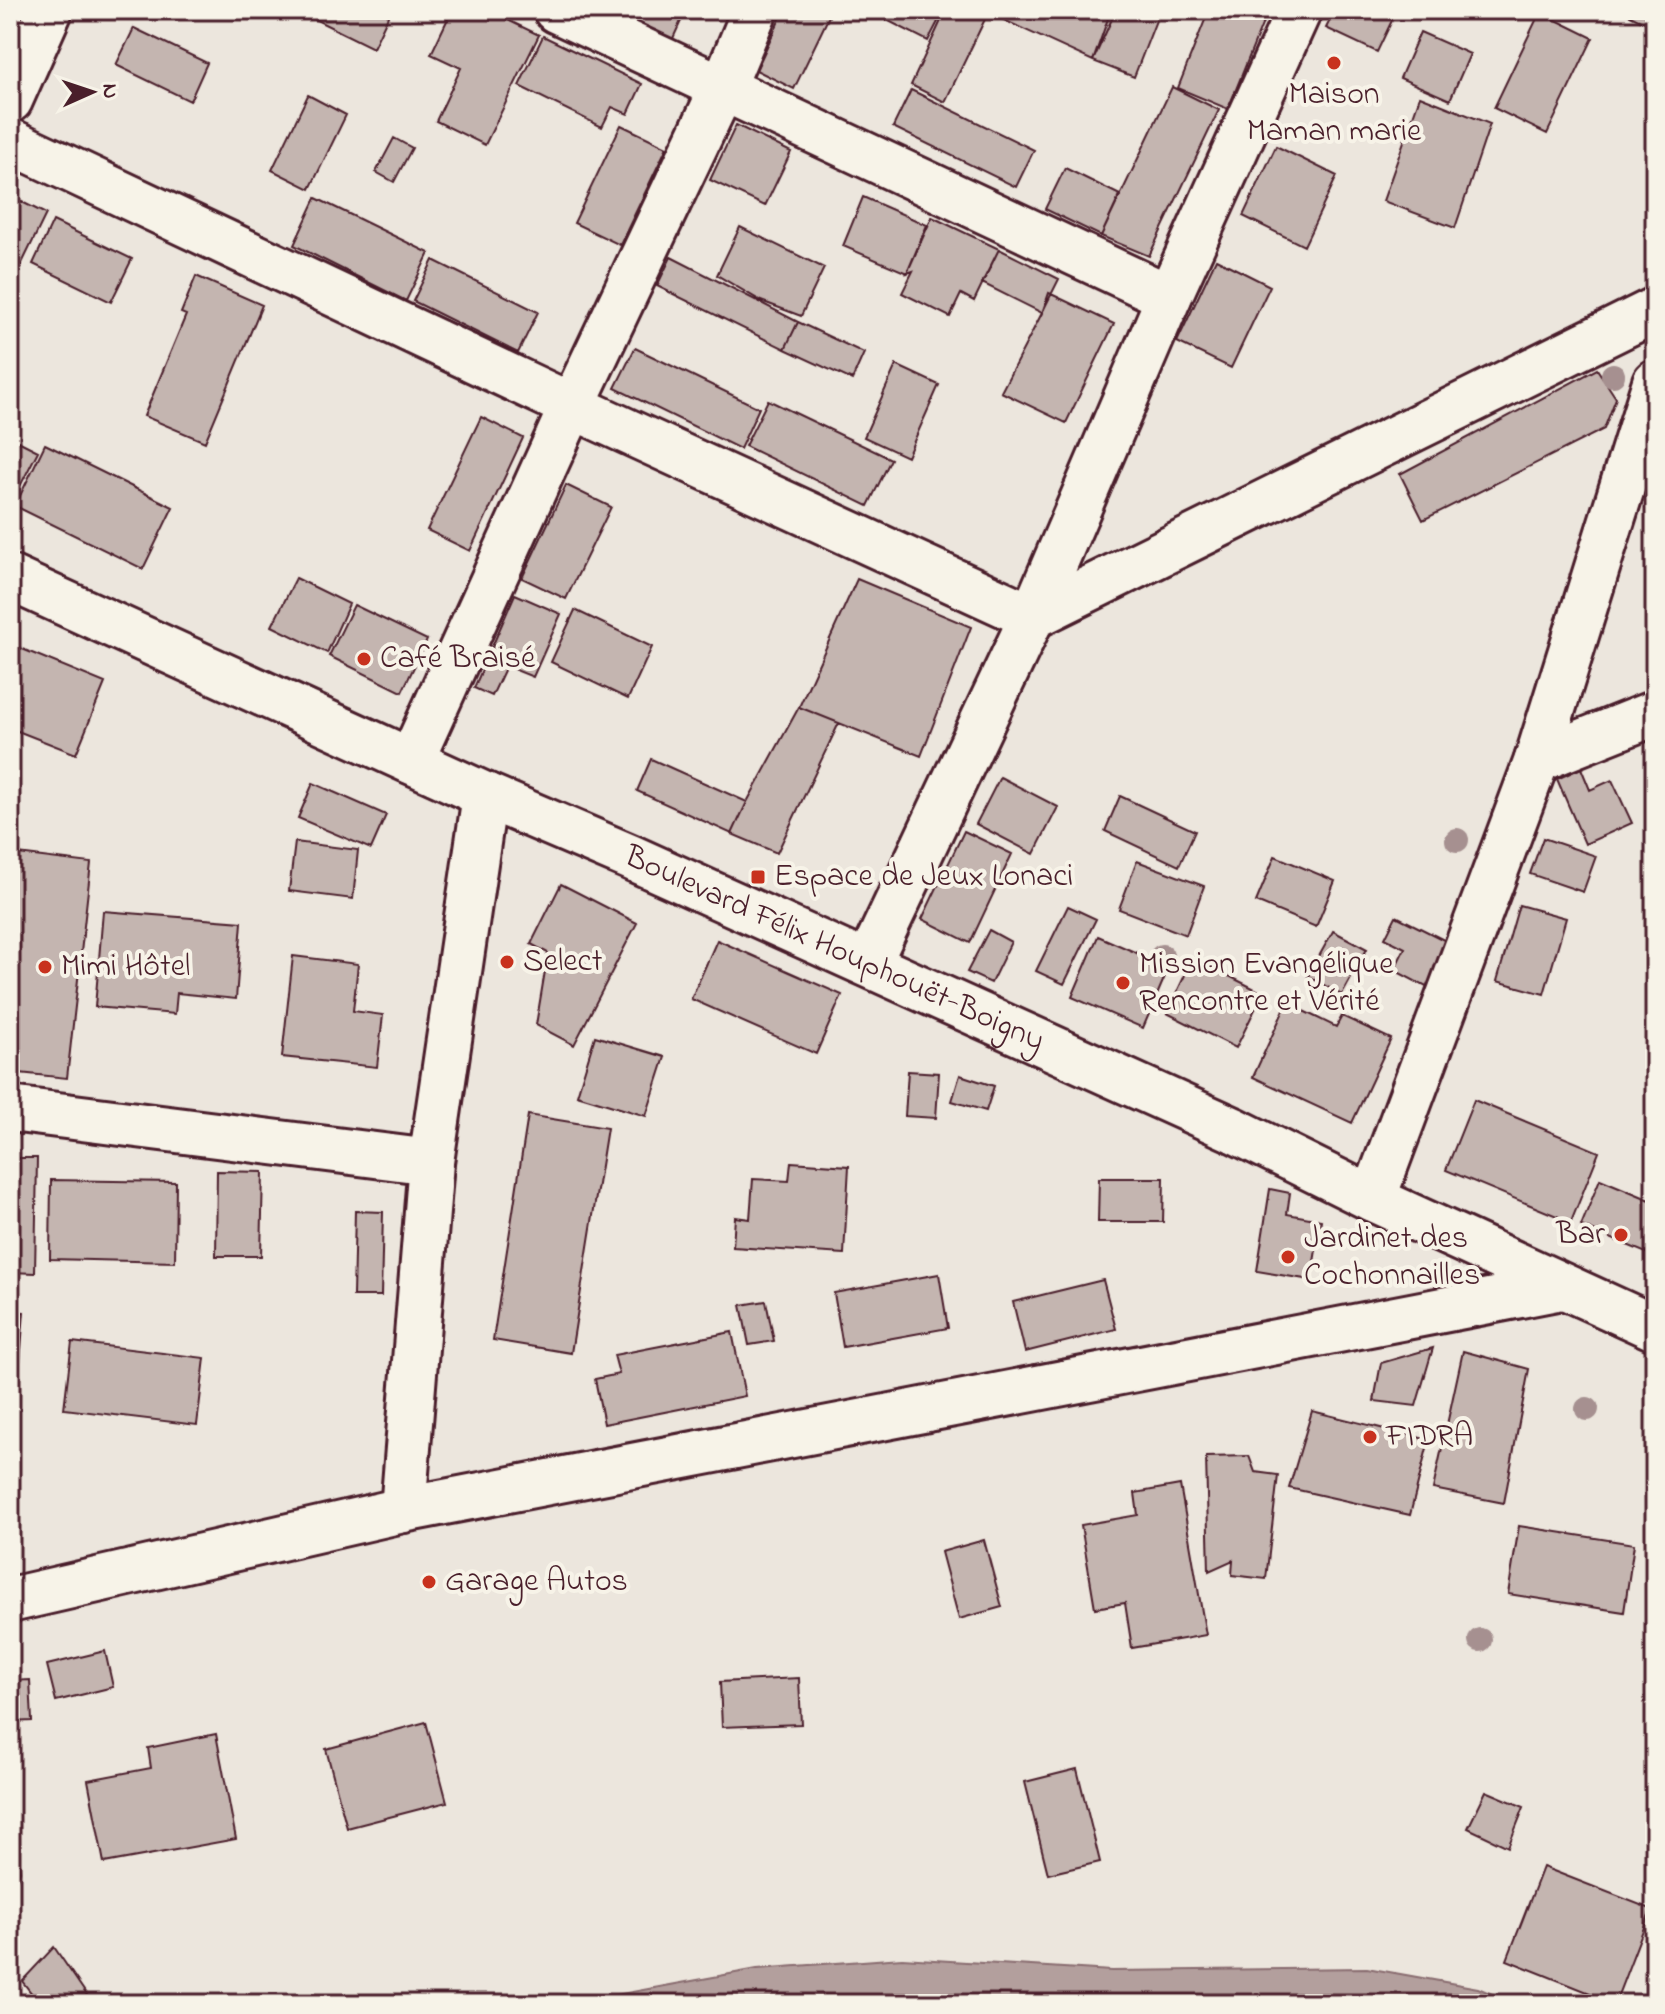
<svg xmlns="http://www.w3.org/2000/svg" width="1665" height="2014" font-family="'Indie Flower',sans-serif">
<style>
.water{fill:#b39f9d;stroke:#896c6f;stroke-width:2}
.building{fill:#c4b5b0;stroke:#4a1f2b;stroke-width:2}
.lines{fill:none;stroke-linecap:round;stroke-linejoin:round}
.minor-casing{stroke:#4a1f2b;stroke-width:50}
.minor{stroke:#f7f3e8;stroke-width:44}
.tree{fill:#a69090}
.poi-dot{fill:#c8321e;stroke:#f7f3e8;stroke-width:3}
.labels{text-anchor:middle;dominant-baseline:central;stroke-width:8;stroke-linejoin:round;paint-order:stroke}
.poi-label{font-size:32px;fill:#4a1f2b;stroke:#f7f3e8;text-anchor:start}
.street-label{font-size:32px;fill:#4a1f2b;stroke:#f7f3e8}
</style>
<rect width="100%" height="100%" fill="#ece6dd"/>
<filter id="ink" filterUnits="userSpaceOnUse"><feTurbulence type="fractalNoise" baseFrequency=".0125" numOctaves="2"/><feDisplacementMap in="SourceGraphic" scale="16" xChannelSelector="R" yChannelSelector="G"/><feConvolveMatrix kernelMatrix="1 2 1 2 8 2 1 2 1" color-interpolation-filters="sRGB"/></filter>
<g filter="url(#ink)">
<path class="water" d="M902,1958l210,13 255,-3 111,20 38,16h-949l190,-35z"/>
<path class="building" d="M296,10h95l-18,38z
M452,10h35l52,25 -54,110 -49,-24 25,-53 -30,-14z
M614,10h72l-16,35 -60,-27z
M784,10h48l-38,79 -38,-19z
M867,10h77l-16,31z
M946,10h35l7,3 -43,89 -34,-17z
M982,10h134l-23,51z
M1111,10h49l-26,67 -41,-16z
M1209,10h59l-40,99 -50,-21z
M1335,10h62l-20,42 -51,-24z
M1628,10h27v17l-29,-14z
M1540,12l53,26 -46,96 -53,-26z
M134,28l73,35 -17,38 -74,-36z
M1420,32l50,22 -20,46 -50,-22z
M543,36l99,48 -14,30 -16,-7 -10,20 -83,-41z
M1172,87l47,23 -70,146 -48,-20z
M911,90l123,60 -18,37 -123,-60z
M308,95l38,20 -36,74 -38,-19z
M1420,96l70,28 -35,104 -72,-27z
M621,125l46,22 -47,98 -46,-22z
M736,125l55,27 -26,54 -55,-26z
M394,138l18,10 -18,34 -18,-10z
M1276,146l61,30 -33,70 -61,-30z
M1065,168l55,27 -19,41 -56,-27z
M10,196l36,18 -36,74z
M863,197l64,28 -20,48 -64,-27z
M316,198l113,55 -23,48 -112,-56z
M932,217l67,32 -25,52 -13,-7 -11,23 -48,-24 11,-22 -6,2z
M53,221l79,38 -21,43 -78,-38z
M740,227l84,41 -23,48 -40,-15 -44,-26z
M999,249l60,30 -17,34 -60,-30z
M671,257l127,65 -13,27 -128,-63z
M1216,259l54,27 -39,82 -54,-26z
M433,260l105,52 -20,41 -105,-52z
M196,276l66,29 -57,137 -61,-26 42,-101 -5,-2z
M1049,293l65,31 -48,99 -65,-31 41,-79z
M798,322l66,31 -12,27 -67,-31z
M635,348l124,60 -19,41 -125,-61z
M896,365l43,20 -32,72 -43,-20z
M1597,369l19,29 -12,31 -181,91 -23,-46z
M768,400l123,59 -23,47 -123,-60z
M481,417l42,21 -53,113 -43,-21z
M10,437l28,14 -28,55z
M45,444l128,63 -30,62 -128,-63z
M566,485l45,22 -45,92 -44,-21z
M296,578l53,26 -22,49 -55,-27z
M857,579l114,48 -50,129 -122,-49z
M515,594l46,20 -28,63 -27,-11 -14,30 -18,-8z
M354,605l73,35 -25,52 -73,-36z
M575,610l77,37 -24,52 -77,-37z
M10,644l95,39 -29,71 -66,-26z
M799,707l40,16 -62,130 -45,-19 15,-32z
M651,759l96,43 -15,32 -95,-43z
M1581,768l9,22 22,-10 20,43 -47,21 -28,-65z
M1000,777l58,30 -24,47 -58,-30z
M313,783l73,32 -15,34 -73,-31z
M1120,796l75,35 -16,35 -74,-35z
M964,831l48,23 -42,89 -48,-24z
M1543,838l53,18 -13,36 -53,-18z
M295,842l63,8 -5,49 -64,-8z
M10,853l81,10 -24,215 -57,-6z
M1275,856l60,25 -19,46 -60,-25z
M1137,861l67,25 -18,49 -67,-26z
M561,884l76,39 -63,122 -38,-20 12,-72 -17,-9z
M1519,905l47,13 -22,76 -47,-13z
M1068,906l28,13 -32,65 -28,-13z
M103,911l139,11 -6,77 -59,-6 -2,21 -80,-7z
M1396,916l56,28 -22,45 -36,-19 11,-22 -20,-10z
M989,930l22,12 -20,41 -24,-11z
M1333,931l34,18 -25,46 -34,-19z
M1098,936l71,31 -26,61 -71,-31z
M717,940l125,55 -26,59 -125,-55z
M293,956l65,8 -5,47 30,4 -6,52 -95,-10z
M1193,958l70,35 -27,55 -69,-35z
M1287,1003l49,24 6,-11 49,23 -39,84 -99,-46z
M595,1036l70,21 -19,59 -69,-21z
M908,1071l31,2 -3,45 -31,-2z
M960,1075l34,11 -8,25 -34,-10z
M1474,1100l125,52 -28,70 -125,-52z
M528,1115l79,13 -36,225 -78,-13z
M10,1158h27l-2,115 -25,-1z
M791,1162l58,4 -5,88 -111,-7 2,-30 15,2 3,-40 36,2z
M217,1171l46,1 -2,84h-45z
M1099,1178h65l-1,44h-65z
M1600,1179l55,23v43l-4,10 -70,-29z
M51,1180l125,2 -1,80 -125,-3z
M1270,1189l20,4 -3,21 34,6 -10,60 -54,-9z
M355,1211l28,1 -2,84h-28z
M939,1274l9,54 -105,19 -9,-54z
M1103,1280l13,49 -91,23 -12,-50z
M766,1301l8,40 -25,4 -8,-40z
M10,1311l14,1 -5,63 -9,-1z
M732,1332l13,64 -141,28 -9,-45 24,-5 -5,-19z
M72,1342l133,16 -8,67 -133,-16z
M1433,1348l-17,58 -42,-5 7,-38z
M1463,1351l66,18 -25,134 -71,-14z
M1312,1411l117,29 -19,75 -121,-27z
M1249,1456l6,16 23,3 -12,104 -34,-4 1,-15 -24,11 -3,-114z
M1180,1485l26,150 -74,13 -7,-45 -30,5 -14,-83 57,-10 -3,-22z
M1519,1526l115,18 -10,68 -116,-18z
M984,1540l18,67 -43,12 -18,-67z
M105,1651l8,36 -57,14 -9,-36z
M799,1678l2,46 -79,3 -2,-45z
M30,1680l2,41 -22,1v-41z
M426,1722l21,80 -100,26 -21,-79z
M216,1734l20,105 -132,24 -16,-83 63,-12 -3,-20z
M1077,1769l23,93 -52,12 -23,-92z
M1486,1791l38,16 -16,40 -40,-19z
M10,1817l10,54 -10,25z
M1543,1867l108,42 -36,94 -108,-43z
M54,1947l39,57h-53l-18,-23z"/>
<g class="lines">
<g class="minor-casing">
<g id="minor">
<path d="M556,10l613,287"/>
<path d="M10,100l40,-90"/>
<path d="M10,141l562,265 460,211 623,-307"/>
<path id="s1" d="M10,578l475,217 145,62 602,272 141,70 282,129"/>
<path d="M1537,760l118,-47"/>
<path d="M411,761l161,-355 151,-319 32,-77"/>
<path d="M868,964l164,-347 137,-320 130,-287"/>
<path d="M10,1109l421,53"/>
<path d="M1373,1199l164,-439 118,-378"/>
<path d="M403,1510l28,-348 54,-367"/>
<path d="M10,1600l393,-90 1159,-223"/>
</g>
</g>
<use href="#minor" class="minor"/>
</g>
<g class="tree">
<circle cx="1613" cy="375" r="12"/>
<circle cx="1457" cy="840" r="12"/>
<circle cx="1162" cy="956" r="12"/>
<circle cx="1587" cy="1409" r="12"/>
<circle cx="1480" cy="1640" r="12"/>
</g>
</g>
<g class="poi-dot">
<circle cx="1334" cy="63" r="8"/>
<circle cx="364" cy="659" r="8"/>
<rect x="750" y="869" width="16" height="16" rx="4"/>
<circle cx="507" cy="962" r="8"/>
<circle cx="45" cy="967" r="8"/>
<circle cx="1123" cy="983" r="8"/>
<circle cx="1621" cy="1235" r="8"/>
<circle cx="1288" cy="1257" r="8"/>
<circle cx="1370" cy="1437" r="8"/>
<circle cx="429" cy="1582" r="8"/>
</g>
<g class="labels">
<g class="poi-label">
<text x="1334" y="95" text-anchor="middle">Maison<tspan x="1334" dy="37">Maman marie</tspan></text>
<text x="380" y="659">Café Braisé</text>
<text x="774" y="877">Espace de Jeux Lonaci</text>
<text x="523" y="962">Select</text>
<text x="1139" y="965">Mission Evangélique<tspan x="1139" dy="37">Rencontre et Vérité</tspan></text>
<text x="61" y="967">Mimi Hôtel</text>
<text x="1605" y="1235" text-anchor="end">Bar</text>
<text x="1304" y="1239">Jardinet des<tspan x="1304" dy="37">Cochonnailles</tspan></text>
<text x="1386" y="1437">FIDRA</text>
<text x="445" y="1582">Garage Autos</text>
</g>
<g class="street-label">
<text stroke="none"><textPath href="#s1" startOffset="904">Boulevard Félix Houphouët-Boigny</textPath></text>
</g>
</g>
<rect width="1665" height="2014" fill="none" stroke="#f7f3e8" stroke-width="40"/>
<rect x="20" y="20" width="1625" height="1974" fill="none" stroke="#4a1f2b" stroke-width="3" filter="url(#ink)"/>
<g transform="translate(92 92) rotate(87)" stroke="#f7f3e8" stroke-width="6" paint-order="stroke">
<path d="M0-6L14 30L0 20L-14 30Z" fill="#4a1f2b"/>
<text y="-12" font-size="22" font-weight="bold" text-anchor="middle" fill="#4a1f2b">N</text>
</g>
</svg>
